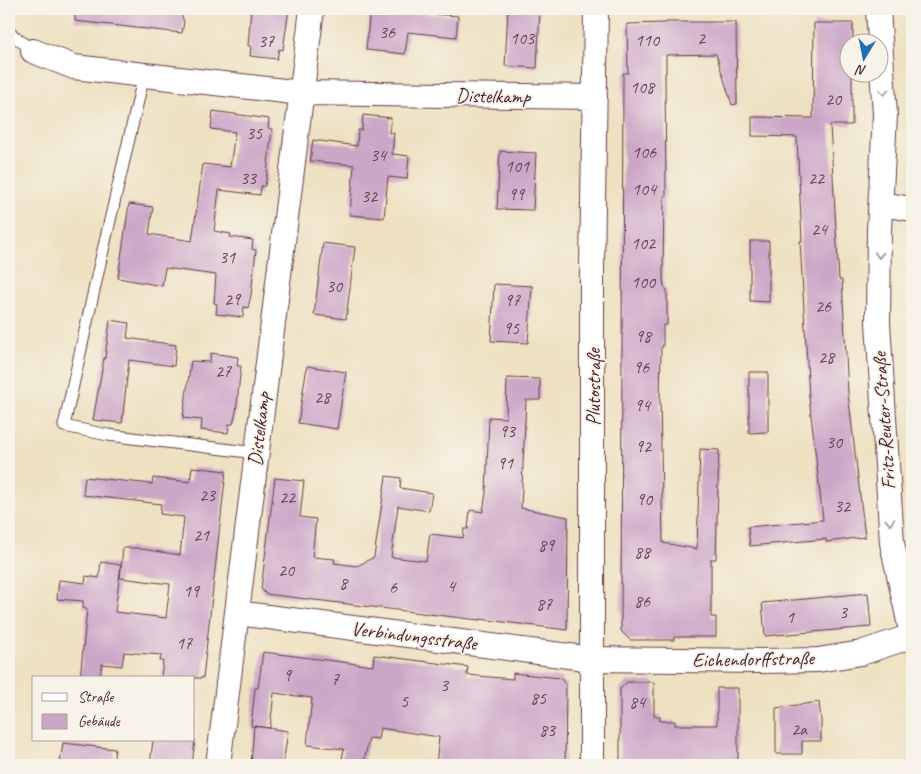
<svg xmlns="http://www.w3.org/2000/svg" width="921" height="774" font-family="Caveat,sans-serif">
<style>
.building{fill:#caa6c7}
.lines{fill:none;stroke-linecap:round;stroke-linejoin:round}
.service-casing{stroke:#633c42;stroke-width:13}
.minor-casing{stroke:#633c42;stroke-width:26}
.service{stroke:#fff;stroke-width:11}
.minor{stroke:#fff;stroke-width:24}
.oneway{stroke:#ae9aa0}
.labels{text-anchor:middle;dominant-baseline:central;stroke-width:4;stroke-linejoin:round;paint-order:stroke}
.number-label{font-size:18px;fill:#6a4152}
.street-label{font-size:20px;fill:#4a1f2b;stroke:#f7f3e8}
</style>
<rect width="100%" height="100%" fill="#f7f3e8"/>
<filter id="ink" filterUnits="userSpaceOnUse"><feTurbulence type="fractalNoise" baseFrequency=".02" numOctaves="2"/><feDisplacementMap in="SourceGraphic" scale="10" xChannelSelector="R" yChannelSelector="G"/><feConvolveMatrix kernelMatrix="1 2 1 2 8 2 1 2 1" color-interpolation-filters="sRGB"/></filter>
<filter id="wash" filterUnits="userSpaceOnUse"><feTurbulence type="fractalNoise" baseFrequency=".0096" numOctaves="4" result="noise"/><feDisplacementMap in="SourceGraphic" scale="20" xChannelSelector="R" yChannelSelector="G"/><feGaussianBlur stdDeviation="1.12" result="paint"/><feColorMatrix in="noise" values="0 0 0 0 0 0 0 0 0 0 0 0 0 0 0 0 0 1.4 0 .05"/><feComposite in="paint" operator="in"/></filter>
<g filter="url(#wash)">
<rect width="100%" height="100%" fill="#eee1c2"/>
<g id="blocks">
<path class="building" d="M75,9h53l45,4 7,-2 4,11 -2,11 -107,-12z
M251,9h38l-6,41 -4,-1 -2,10 -27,-3 1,-10h-3z
M370,9h36v3l52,4 -2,21 -48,-5 -3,22 -39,-4z
M508,9h32l-3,59 -32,-2z
M666,22h70l1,82 -5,1 -16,-51 -50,1v18h-1l1,123h-2l-1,81 1,10 3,3v35h-4v22h-2l-1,54 3,142 34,6 3,-100 19,1 -3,109h-5v58h5v20h-42v3h-44l-9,-9 2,-558h5l-1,-49 39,-1z
M814,23h39v19h-5v30h4v53h-22l9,155h3l6,113 17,144 -39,5v-3l-76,7 -2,-19 75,-7 -14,-123 -9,-156h2l-5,-104 -45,-1v-19l61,1z
M213,111l56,8 -1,9 4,1 -5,45 -2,12h-4l-1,9 -41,-5 -5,41 17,3 -1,3 23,3 -1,9 4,1 -5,45 -3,13 -4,-1 -1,10 -27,-3 1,-10 -3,-1 2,-28 -51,-7 -3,18 -44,-8 11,-74 24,3 -4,27 43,7 11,-77 27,3 5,-35 -24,-3z
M363,115l28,3 -2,15h5l-2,21 17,2 -2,23 -19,-2 -4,41 -34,-3 4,-50 -44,-4 3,-21 44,6 1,-16h4z
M500,151l36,2 -3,57 -36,-1z
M750,241h19v61l-19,-1z
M323,243l32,4 -9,72 -32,-4z
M494,284l38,2 -4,57 -37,-2z
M110,320l19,3 -2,15 49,7 -2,21 -45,-6 -7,63 -29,-3 11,-62h1z
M211,353l27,4 -1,9h4l-5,46 -3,12h-4l-1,9 -27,-3 1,-10 -19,-2 8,-57 19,1z
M307,366l39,6 -9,57 -39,-6z
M749,372h19v60l-19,1z
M507,378l33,1v21h-14l-5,108 47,9 -1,113 -87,-11v1l-10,-1 -204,-25 -5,-5 14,-111 29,3 -4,36 16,2 -4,38 23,2 -1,4 23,3 17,-9 12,-81 15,2 -1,10 32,5 -3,18 -31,-5 -7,51 35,4 4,-27 33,4 1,-9h4l2,-19 13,2 3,-20 3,-75 17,1z
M192,467l34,4 -23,207h-42l2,-17h-3l1,-6 -37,-3 -2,14 -20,-2 -2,14h-20l7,-69 -4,-1v-7l-26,-2 2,-19 26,3 1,-7 13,2 2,-16 20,3 -6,47 51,6 4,-34 -50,-6 3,-30h12l45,7 4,-38 -24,-3 1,-10 -78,-9 2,-18 67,7 1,-6 37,4z
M868,593l3,34 -106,9 -3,-33z
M263,652l110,14 1,-11 94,12 -1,8 46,4v-6l47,5 6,7 -1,80h-129l3,-28 -59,-9 -2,11 -9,-1 -5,24 -22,-3 2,-10 -37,-4 5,-47 -38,-5 -4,35 -19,-2 4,-38h3z
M627,682h27v34h6v5h15v4h42v-37h21v77l-86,-3v3h-32v-76z
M819,702l2,18v21h-19v13h-26v-46z
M254,726l34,5 -5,34h-32z
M153,740h42l-3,25h-42z
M63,743l52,6 -2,16h-29l-24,-2z"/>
</g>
</g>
<g filter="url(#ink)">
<use href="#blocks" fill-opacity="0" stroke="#633c42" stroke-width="1"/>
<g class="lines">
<g class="service-casing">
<path id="service" d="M9,32l24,19
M144,75l-44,188 -36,163 44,9 148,18"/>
</g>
<g class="minor-casing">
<path id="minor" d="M878,9l7,106 -6,115 -1,93 14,220 20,92
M33,51l41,16 228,26 293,4
M881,204l31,5
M237,613l355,46 170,2 56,-1 43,-7 51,-17
M218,765l94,-756
M592,765v-496l4,-260"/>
</g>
<use href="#service" class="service"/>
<use href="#minor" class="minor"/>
</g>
<defs><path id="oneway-chevron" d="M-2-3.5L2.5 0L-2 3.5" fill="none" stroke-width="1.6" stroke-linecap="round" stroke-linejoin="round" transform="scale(1.25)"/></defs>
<g class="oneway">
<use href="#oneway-chevron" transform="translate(884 92) rotate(86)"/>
<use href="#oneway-chevron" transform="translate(879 255) rotate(91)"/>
<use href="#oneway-chevron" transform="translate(890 522) rotate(86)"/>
</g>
</g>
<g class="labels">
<g class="number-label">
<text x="387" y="32">36</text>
<text x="522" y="38">103</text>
<text x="701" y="38">2</text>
<text x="647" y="40">110</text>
<text x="266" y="41">37</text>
<text x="642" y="87">108</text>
<text x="833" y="99">20</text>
<text x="254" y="133">35</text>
<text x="644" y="152">106</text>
<text x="378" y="155">34</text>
<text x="517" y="166">101</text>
<text x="248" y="178">33</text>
<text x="816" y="178">22</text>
<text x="644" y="189">104</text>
<text x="516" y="194">99</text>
<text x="369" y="196">32</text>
<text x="819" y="229">24</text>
<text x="643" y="243">102</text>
<text x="227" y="257">31</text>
<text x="643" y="282">100</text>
<text x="334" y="286">30</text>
<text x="232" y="299">29</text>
<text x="512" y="300">97</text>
<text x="823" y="306">26</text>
<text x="511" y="328">95</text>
<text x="643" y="336">98</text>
<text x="826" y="357">28</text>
<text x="641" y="367">96</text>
<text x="223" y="371">27</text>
<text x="322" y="397">28</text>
<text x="642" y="405">94</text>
<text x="507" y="431">93</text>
<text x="834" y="442">30</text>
<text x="643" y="446">92</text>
<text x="505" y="463">91</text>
<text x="207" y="495">23</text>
<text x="287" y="497">22</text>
<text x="644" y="499">90</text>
<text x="842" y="506">32</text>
<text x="201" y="535">21</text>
<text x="546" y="545">89</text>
<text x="642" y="552">88</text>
<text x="286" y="570">20</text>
<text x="343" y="583">8</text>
<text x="451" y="586">4</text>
<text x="393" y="587">6</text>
<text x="191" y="591">19</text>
<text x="642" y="601">86</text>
<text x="544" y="604">87</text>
<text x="843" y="612">3</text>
<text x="790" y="617">1</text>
<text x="184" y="643">17</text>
<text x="287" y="675">9</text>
<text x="335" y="679">7</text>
<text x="444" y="685">3</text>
<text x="538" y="698">85</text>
<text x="404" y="701">5</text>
<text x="637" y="702">84</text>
<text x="799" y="729">2a</text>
<text x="547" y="730">83</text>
</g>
<g class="street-label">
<text transform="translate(493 96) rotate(1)">Distelkamp</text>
<text transform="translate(593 387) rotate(-90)">Plutostraße</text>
<text transform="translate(884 421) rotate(-94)">Fritz-Reuter-Straße</text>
<text transform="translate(259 429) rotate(-83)">Distelkamp</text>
<text transform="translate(414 636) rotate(7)">Verbindungsstraße</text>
<text transform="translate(753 659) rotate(-1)">Eichendorffstraße</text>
</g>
</g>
<rect width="921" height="774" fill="none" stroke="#f7f3e8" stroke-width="30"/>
<rect x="32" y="676" width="162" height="65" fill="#f7f3e8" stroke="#b29e9c"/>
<rect x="42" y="693" width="25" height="8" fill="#ffffff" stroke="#b29e9c"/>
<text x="78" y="702" font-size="15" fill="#4a1f2b">Straße</text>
<rect x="42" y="714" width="25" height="15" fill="#caa6c7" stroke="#b29e9c"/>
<text x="78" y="726" font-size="15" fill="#4a1f2b">Gebäude</text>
<g transform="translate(864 58) rotate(190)"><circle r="24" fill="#f7f3e8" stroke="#b29e9c"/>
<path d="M0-4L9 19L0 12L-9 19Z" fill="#1f6fb2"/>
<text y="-8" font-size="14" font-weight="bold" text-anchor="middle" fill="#4a1f2b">N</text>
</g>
</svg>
